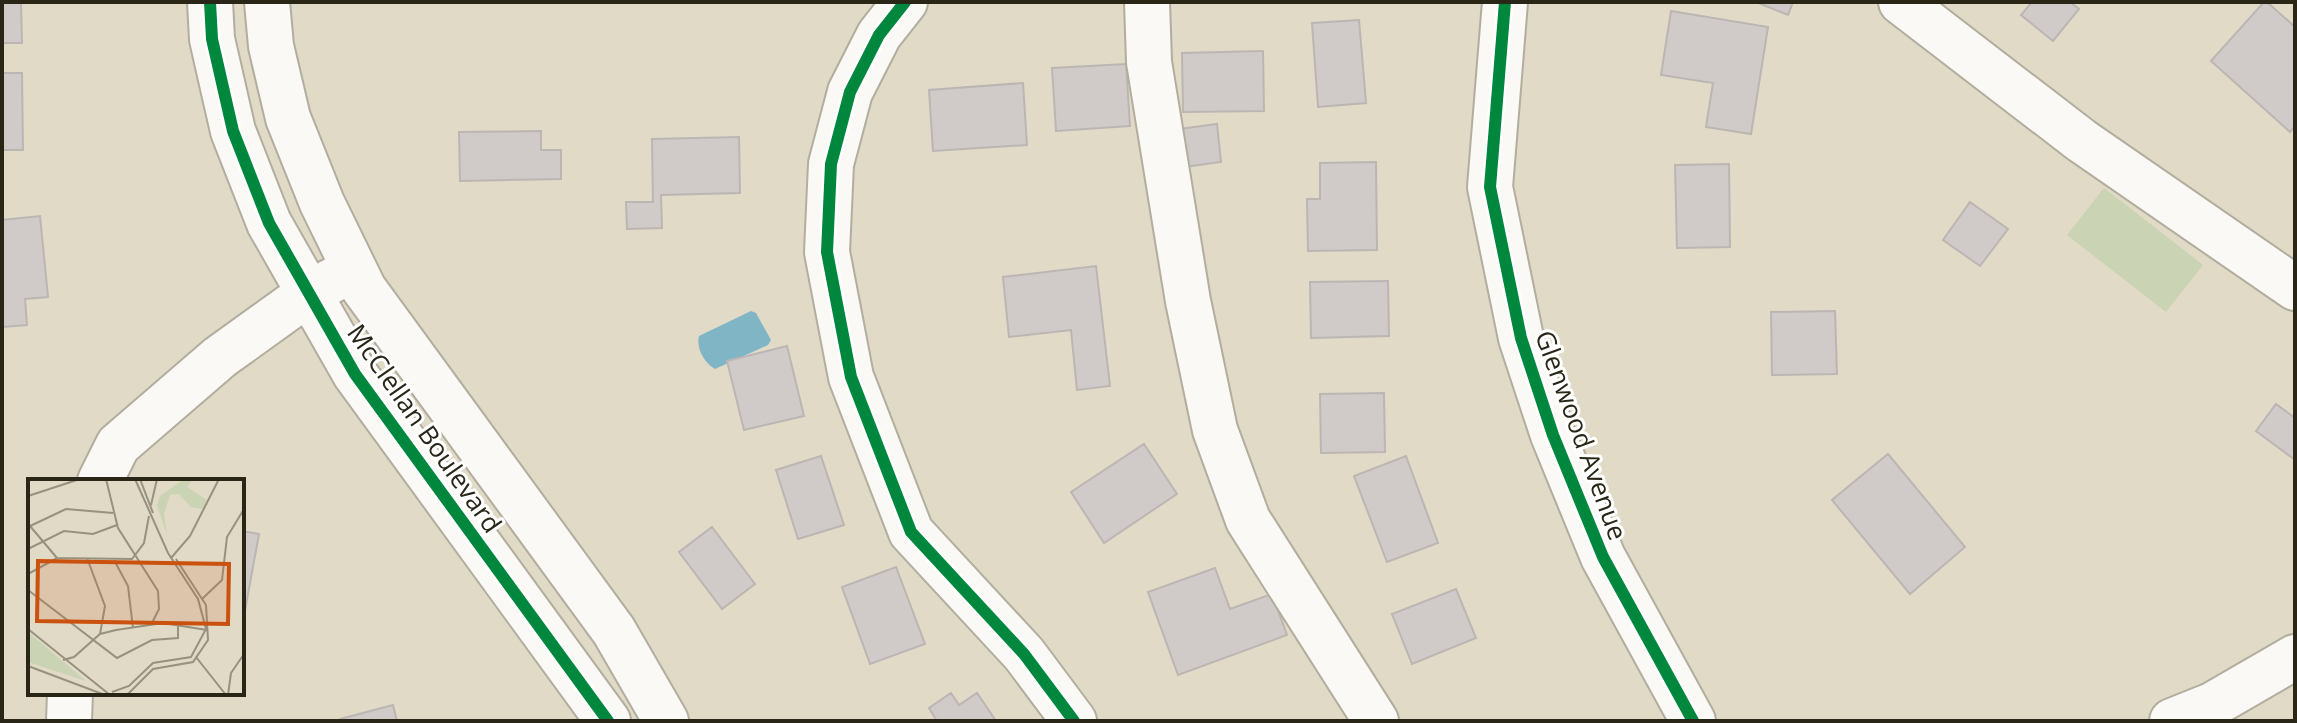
<svg xmlns="http://www.w3.org/2000/svg" width="2297" height="723" font-family="'Open Sans',sans-serif">
<style>
.green{fill:#cad3b3}
.water{fill:#80b5c5}
.building{fill:#d0cbc9;stroke:#bbb6b3;stroke-width:2}
.lines{fill:none;stroke-linecap:round;stroke-linejoin:round}
.minor-casing{stroke:#b2ad9e;stroke-width:48}
.minor{stroke:#faf9f6;stroke-width:44}
.cycleway-casing{stroke:#fff;stroke-width:17}
.cycleway{stroke:#00873e;stroke-width:12}
.labels{text-anchor:middle;dominant-baseline:central;stroke-width:6;stroke-linejoin:round;paint-order:stroke}
.street-label{font-size:26px;fill:#292517;stroke:#fff}
.inset-road{fill:none;stroke:#979280;stroke-width:2}
.view{fill:#cb510e;fill-opacity:0.15;stroke:#cb510e;stroke-width:4}
.inset-edge{fill:none;stroke:#292517;stroke-width:4}
</style>
<rect width="100%" height="100%" fill="#e0dac6"/>
<path class="green" d="M2104,188l99,77 -37,47 -99,-77z"/>
<path class="water" d="M751,311l5,2 15,27 -3,5 -53,24c-11,-6 -19,-21 -16,-33z"/>
<path class="building" d="M2,2h19l1,41h-20z
M1756,2h37l-5,13z
M2032,2h38l9,7 -26,32 -32,-26z
M2264,2h3l28,25v99l-5,6 -79,-71z
M1671,11l97,16 -17,107 -45,-7 7,-44 -52,-8z
M1359,20l7,83 -48,4 -6,-84z
M1263,51l1,60 -81,1 -1,-59z
M1126,64l4,62 -74,5 -4,-63z
M2,73h20l1,77h-21z
M1023,83l4,62 -94,6 -4,-61z
M1217,124l4,38 -37,5 -5,-38z
M541,131v19h20v29l-101,2 -1,-49z
M739,137l1,56 -79,2 1,33 -35,1 -1,-27h27l-1,-63z
M1376,162l1,88 -69,1 -1,-52h13v-36z
M1729,164l1,83 -53,1 -2,-83z
M1970,202l38,27 -28,37 -37,-26z
M40,216l8,81 -23,2 2,26 -25,2v-107z
M1096,266l14,120 -33,4 -6,-60 -62,7 -6,-60z
M1388,281l1,55 -78,2 -1,-56z
M1835,311l2,63 -65,1 -1,-63z
M787,346l17,70 -60,14 -17,-69z
M1384,393l1,59 -64,1 -1,-59z
M2276,404l19,14v42l-39,-29z
M1144,444l33,50 -73,49 -33,-51z
M1888,454l77,93 -55,47 -78,-94z
M821,456l23,69 -46,14 -22,-69z
M1406,456l32,87 -51,19 -33,-86z
M712,527l43,57 -33,25 -43,-57z
M242,531l17,3 -17,93z
M896,567l29,77 -55,20 -28,-77z
M1215,568l15,41 42,-15 15,41 -109,40 -30,-83z
M1456,589l20,49 -64,26 -20,-50z
M951,693l8,12 18,-12 19,28h-59l-8,-13z
M393,705l4,16h-57v-2z"/>
<g class="lines">
<g class="minor-casing">
<path id="minor" d="M210,2l2,37 21,92 36,92 86,151 253,347
M267,2l4,44 17,72 34,85 42,86 250,342 52,90
M905,2l-26,33 -29,57 -19,72 -4,88 24,125 60,155 113,122 50,67
M1147,2l2,60 39,239 27,129 33,90 128,201
M1505,2l-15,185 31,151 32,97 50,122 90,164
M1901,2l181,139 213,147
M100,481l18,-36 102,-88 89,-64 26,-14
M69,721l1,-28
M2172,721l40,-16 83,-48"/>
</g>
<use href="#minor" class="minor"/>
<g class="cycleway-casing">
<path id="cycleway" d="M210,2l2,37 21,92 36,92 86,151 253,347
M905,2l-26,33 -29,57 -19,72 -4,88 24,125 60,155 113,122 50,67
M1505,2l-15,185 31,151 32,97 50,122 90,164"/>
</g>
<use href="#cycleway" class="cycleway"/>
</g>
<g class="labels">
<g class="street-label">
<text transform="translate(425 428) rotate(55)">McClellan Boulevard</text>
<text transform="translate(1582 435) rotate(70)">Glenwood Avenue</text>
</g>
</g>
<g transform="translate(28 479)">
<rect width="216" height="216" fill="#e0dac6"/>
<path d="M156,0h9l-6,8 20,13 -4,9 -12,-2 -12,-13 -9,1 -6,18 3,22 -10,-30 3,-9zM0,153l58,49 -58,-19z" fill="#cad3b3"/>
<path class="inset-road" d="M78,0l12,49 40,63 1,18 -8,16M112,0l13,34M0,17l52,-17M123,26l6,-26M2,47l27,32M0,48l38,-18 47,4M0,70l36,-18 29,3 24,-9M59,79l18,48 -5,28M143,79l19,-22 29,-57M86,81l14,26 5,42M0,95l29,-16 75,1 12,-16 5,-27M0,111l89,68 35,-18 26,-2v-14M174,120l20,-19 5,-43 17,-28M0,150l82,66M168,178l30,38M35,181l11,-3 26,-23 16,-4 47,-7 44,7M0,187l77,29M84,213l17,-6 24,-23 38,-6 15,-28 -8,-30 -30,-46 -33,-74M99,216l26,-26 40,-7 15,-22 -2,-35 -30,-46M200,216l3,-22 13,-19"/>
<path class="view" d="M10,82l191,3 -1,60 -191,-3z"/>
<rect width="216" height="216" class="inset-edge"/>
</g>
<rect width="2297" height="723" fill="none" stroke="#292517" stroke-width="8"/>
</svg>
